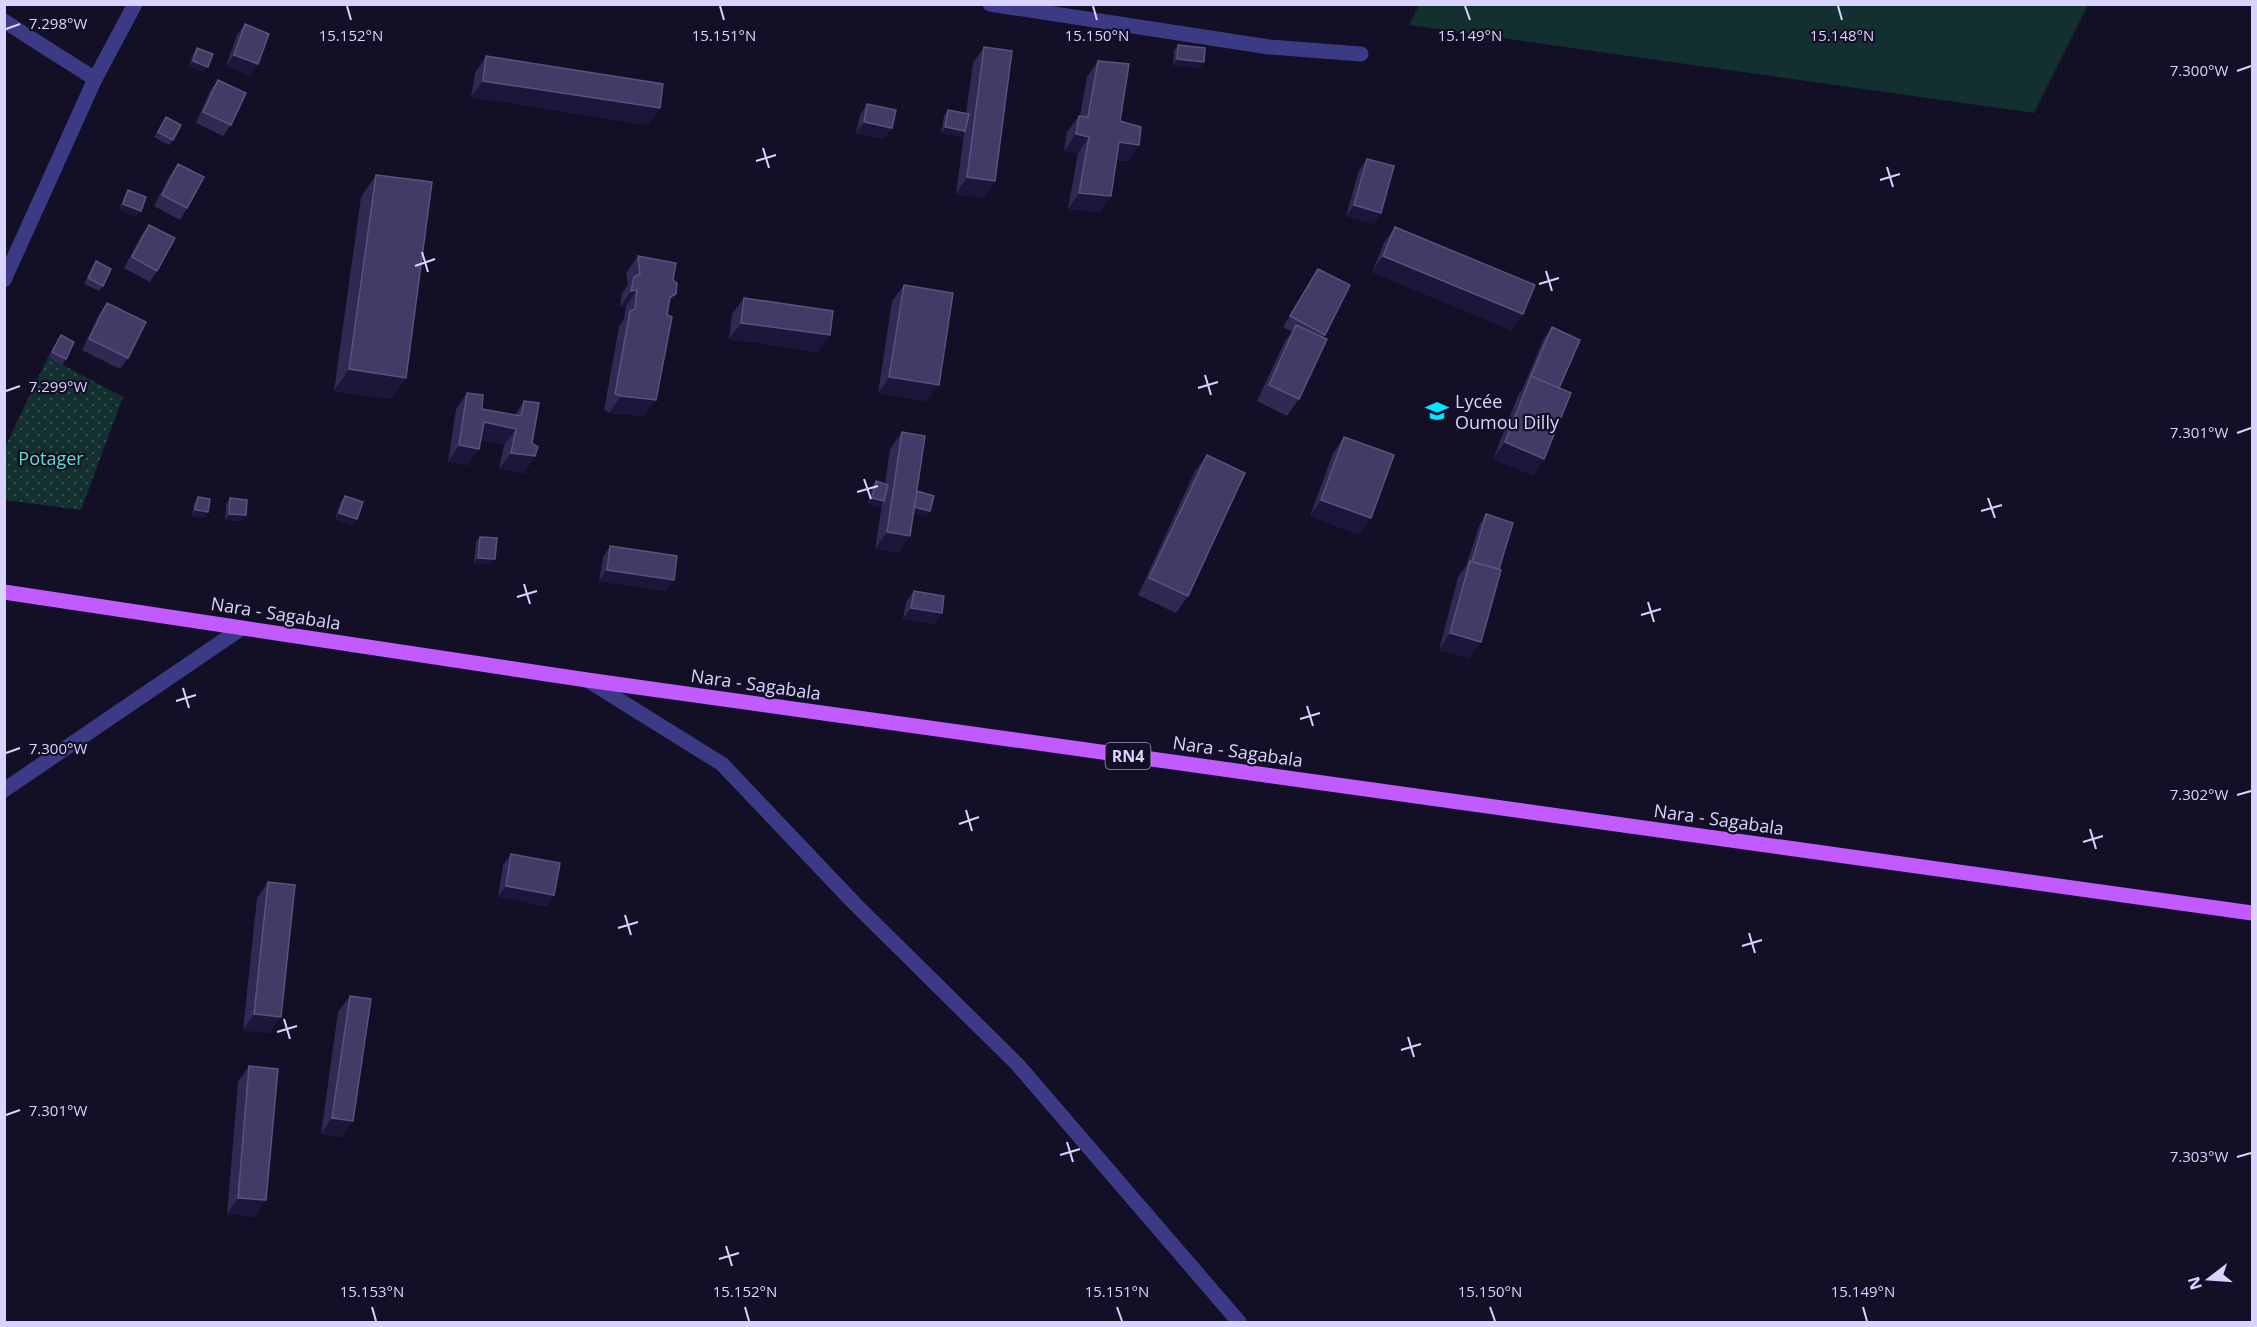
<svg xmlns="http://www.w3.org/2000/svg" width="2257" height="1327" font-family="'Open Sans',sans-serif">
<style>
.green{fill:#12302f}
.garden{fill:url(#garden-dots)}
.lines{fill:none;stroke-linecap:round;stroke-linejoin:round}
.minor{stroke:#3d3a85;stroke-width:15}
.major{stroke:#c25bff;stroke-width:15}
.wall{fill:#312854}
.shaded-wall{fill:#1d163a}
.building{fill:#433a66;stroke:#5a527e;stroke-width:1.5}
.ticks{fill:none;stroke:#d9d4ff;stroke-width:2}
.labels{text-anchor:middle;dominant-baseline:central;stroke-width:4.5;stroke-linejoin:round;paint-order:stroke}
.shield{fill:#130f26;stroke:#9e99be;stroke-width:1.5}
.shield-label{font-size:16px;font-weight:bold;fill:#d9d4ff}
.poi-label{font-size:18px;fill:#d9d4ff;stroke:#130f26;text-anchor:start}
.park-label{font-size:18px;fill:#5fe0c0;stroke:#130f26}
.street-label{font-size:18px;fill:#d9d4ff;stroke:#130f26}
.ticks-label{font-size:15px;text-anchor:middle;fill:#d9d4ff;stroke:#130f26;stroke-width:4.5;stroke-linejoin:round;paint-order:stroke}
</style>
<defs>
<pattern id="garden-dots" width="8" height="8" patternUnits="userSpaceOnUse" patternTransform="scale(1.5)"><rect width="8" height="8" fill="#12302f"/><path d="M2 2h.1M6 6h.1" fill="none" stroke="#344d4e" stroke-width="1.8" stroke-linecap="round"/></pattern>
</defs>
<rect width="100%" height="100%" fill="#130f26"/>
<path class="green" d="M1419,5v-1l669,1 -54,108 -625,-88z"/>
<path class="garden" d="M48,357l75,40 -42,113 -76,-10 -1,-51z"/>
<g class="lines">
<path class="minor" d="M990,4l279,43 92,7
M4,21l91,58
M4,280l91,-201 40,-75
M587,680l135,84 133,140 162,160 222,258
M4,790l238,-162"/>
<path class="major" d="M4,592l583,88 1665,233"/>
</g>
<path class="wall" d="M245,24l13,40 -8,11 -24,-9 11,-31z
M1178,45l22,23 -27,-3 1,-14z
M984,47l18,84 -7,50 -11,17 -28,-4 8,-61 -3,4 -20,-4 3,-17 4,-6 18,3 7,-50z
M197,48l7,24 -15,-6 4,-12z
M486,56l162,69 -177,-28 4,-24z
M1098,61l22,60 19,24 -11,16 -11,-1 -6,36 -11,16 -32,-3 10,-56 -14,-2 3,-19 12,-16h1l7,-39z
M218,80l13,45 -8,11 -27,-13 14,-32z
M867,104l17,35 -28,-6 4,-18z
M166,117l7,23 -4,5 -15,-8z
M1367,159l7,65 -28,-8 13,-46z
M178,164l9,44 -7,12 -26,-14 16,-31z
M376,175l15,224 -57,-8 27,-194z
M128,190l13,21 -4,5 -18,-6 5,-14z
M149,225l8,46 -7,11 -26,-14 17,-32z
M1395,227l128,87 -12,16 -139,-58 12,-29z
M638,256l35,24 3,14 -7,10 -25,112 -35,-3 -5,-3 15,-83 5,-8 2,-13 -6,1 2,-14 6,-8 -2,-12z
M96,261l7,25 -4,5 -15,-7z
M1318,269l7,66 -2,3 -24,61 -12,17 -30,-15 28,-60 7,-9 -9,-5z
M904,285l23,116 -49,-8 14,-92z
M744,298l86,37 -12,17 -89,-13 3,-25z
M107,303l21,55 -8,11 -38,-19 17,-36z
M1552,327l7,61 -15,71 -11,16 -40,-16 26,-66 3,-3 22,-52z
M61,335l5,24 -4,6 -14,-8z
M467,393l15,16 33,6 9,-14 11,55 -11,17 -25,-4 5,-24 -23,-5 -13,25 -20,-3 8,-53z
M902,432l15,59 13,20 -3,6 -14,-4 -14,39 -24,-3 7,-45 -2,3 -12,-3 4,-17 4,-6 9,3 5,-35z
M1344,437l15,98 -49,-19 23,-63z
M1207,455l-19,141 -12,17 -38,-18 57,-124z
M345,496l8,29 -18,-6 6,-18z
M198,497l6,21 -12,-2 2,-13z
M230,498l12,23 -17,-1 1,-16z
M1486,514l13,55 -18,73 -12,16 -30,-8 19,-73 8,-11 13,-40z
M480,537l11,28 -17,-2 2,-21z
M610,546l56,45 -67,-10 4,-24z
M914,591l20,33 -31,-5 3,-17z
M511,854l43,41 -7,11 -49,-9 5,-32z
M268,882l2,151 -27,-3 14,-132z
M350,996l-8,141 -21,-3 17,-122z
M249,1066l6,151 -28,-3 11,-132z"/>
<path class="shaded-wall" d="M234,55l24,9 -8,11 -24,-9z
M1177,59l27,3 -4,6 -27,-3z
M193,61l15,6 -4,5 -15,-6z
M483,81l177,27 -12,17 -177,-28z
M864,122l28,6 -8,11 -28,-6z
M945,127l20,4 -4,6 -20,-4z
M1076,134l13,3 -11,16 -14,-2z
M1119,142l20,3 -11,16 -20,-3z
M967,177l28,4 -11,17 -28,-4z
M1079,193l32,3 -11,16 -32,-3z
M123,204l18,7 -4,5 -18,-6z
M1354,205l27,8 -7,11 -28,-8z
M1383,256l140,58 -12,16 -139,-58z
M637,290l-11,16 -6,1 11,-16z
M676,294l-12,17 6,-14z
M741,323l89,12 -12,17 -89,-13z
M349,369l57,9 -15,21 -57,-8z
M889,377l50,8 -12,16 -49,-8z
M621,396l35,4 -12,16 -35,-3z
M484,422l32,7 -12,16 -32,-7z
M1505,442l39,17 -11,16 -40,-16z
M459,445l20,4 -11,16 -20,-3z
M511,453l24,3 -11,17 -25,-4z
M872,498l12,3 -4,6 -12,-3z
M1321,500l50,18 -12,17 -49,-19z
M909,505l21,6 -3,6 -22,-6z
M195,510l13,2 -4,6 -12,-2z
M339,513l18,6 -4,6 -18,-6z
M229,514l17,1 -4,6 -17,-1z
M887,532l23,4 -11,16 -24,-3z
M478,558l17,1 -4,6 -17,-2z
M607,570l67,10 -8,11 -67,-10z
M911,608l31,5 -8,11 -31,-5z
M1450,633l31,9 -12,16 -30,-8z
M506,886l48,9 -7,11 -49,-9z
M254,1014l27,3 -11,16 -27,-3z
M332,1118l21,3 -11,16 -21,-3z
M238,1198l28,2 -11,17 -28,-3z"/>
<path class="building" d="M245,24l24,10 -11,30 -24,-9z
M1178,45l27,3 -1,14 -27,-3z
M984,47l28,4 -17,130 -28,-4z
M197,48l16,6 -5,13 -15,-6z
M486,56l177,28 -3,24 -177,-27z
M1098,61l31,3 -9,57 21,6 -2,18 -20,-3 -8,54 -32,-3 10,-56 -13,-3 3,-18 9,1z
M218,80l28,13 -15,32 -28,-13z
M867,104l29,6 -4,18 -28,-6z
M948,110l21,4 -4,17 -20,-4z
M166,117l15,8 -8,15 -15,-8z
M1367,159l27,7 -13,47 -27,-8z
M178,164l26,13 -17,31 -25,-13z
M376,175l56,7 -26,196 -57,-9z
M128,190l18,7 -5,14 -18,-7z
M149,225l26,13 -18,33 -25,-14z
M1395,227l140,58 -12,29 -140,-58z
M638,256l38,7 -3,17 4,3 -1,11 -6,3 -3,18 5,2 -16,83 -35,-4 -6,-2 15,-83 5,-2 2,-19 -6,1 3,-14 6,-3z
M96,261l15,8 -8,17 -15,-8z
M1318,269l32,16 -25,50 -35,-19z
M904,285l49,8 -14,92 -50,-8z
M744,298l89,13 -3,24 -89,-12z
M107,303l39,19 -18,36 -39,-19z
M1296,325l31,14 -28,60 -30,-14z
M1552,327l28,13 -21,48 -28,-12 -1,2z
M61,335l13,7 -8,17 -14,-7z
M1531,376l40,17 -27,66 -39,-17z
M467,393l16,2 -1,14 39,7 3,-15 15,2 -7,40 6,4 -3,9 -24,-3 5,-24 -32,-7 -5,27 -20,-4z
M902,432l23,4 -15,100 -23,-4z
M1344,437l50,18 -23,63 -50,-18z
M1207,455l38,18 -57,123 -39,-18z
M876,481l12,4 -4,16 -12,-3z
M917,491l17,5 -4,15 -16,-4z
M345,496l18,6 -6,17 -18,-6z
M198,497l12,2 -2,13 -13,-2z
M230,498l17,2 -1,15 -17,-1z
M1486,514l27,9 -14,46 -27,-7z
M480,537l17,1 -2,21 -17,-1z
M610,546l67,10 -3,24 -67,-10z
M1470,561l31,9 -20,72 -31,-9z
M914,591l30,5 -2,17 -31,-5z
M511,854l49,9 -6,32 -48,-9z
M268,882l27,3 -14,132 -27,-3z
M350,996l21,3 -18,122 -21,-3z
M249,1066l29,3 -12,131 -28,-2z"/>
<path class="ticks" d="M347,6l4,14M720,6l4,14M1093,6l4,14M1465,6l5,14M1838,6l4,14M6,29l14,-5M2237,71l14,-5M763,148l6,20M756,161l20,-6M1887,167l6,20M1880,180l20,-6M422,252l6,20M415,266l20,-7M1546,271l6,20M1539,284l20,-6M1205,375l6,20M1198,388l20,-6M6,391l14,-5M2237,433l14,-5M864,479l7,20M857,492l21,-6M1988,498l7,20M1981,511l21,-6M524,584l6,20M517,597l20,-6M1648,602l6,20M1641,615l20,-6M183,688l6,20M176,701l20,-6M1307,706l6,20M1300,719l20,-6M6,753l14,-5M2237,795l14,-4M966,810l6,21M959,824l20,-7M2090,829l6,20M2083,842l20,-6M625,915l6,20M618,928l20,-6M1749,933l6,20M1742,946l20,-6M284,1019l6,20M277,1032l20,-6M1408,1037l6,20M1401,1050l20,-6M6,1115l14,-5M1067,1142l6,20M1060,1155l20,-6M2237,1157l14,-4M726,1246l6,20M719,1259l20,-6M372,1307l4,14M745,1307l4,14M1117,1307l5,14M1490,1307l5,14M1863,1307l4,14"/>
<defs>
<g id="school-bare" transform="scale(1.8)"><path d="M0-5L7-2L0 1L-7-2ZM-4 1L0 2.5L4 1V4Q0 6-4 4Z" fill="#00e5ff" stroke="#130f26" stroke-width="2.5" paint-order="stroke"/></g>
</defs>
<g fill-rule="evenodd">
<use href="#school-bare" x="1437" y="411"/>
</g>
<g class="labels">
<rect class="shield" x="1105.5" y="743" width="45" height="26" rx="4.5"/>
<g class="shield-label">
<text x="1128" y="756">RN4</text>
</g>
<g class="poi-label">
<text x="1455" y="401">Lycée<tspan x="1455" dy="21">Oumou Dilly</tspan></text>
</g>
<g class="park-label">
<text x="51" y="458">Potager</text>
</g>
<g class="street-label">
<text transform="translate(276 613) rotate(9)">Nara - Sagabala</text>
<text transform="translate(756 684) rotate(8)">Nara - Sagabala</text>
<text transform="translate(1238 751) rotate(8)">Nara - Sagabala</text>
<text transform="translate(1719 819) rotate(8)">Nara - Sagabala</text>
</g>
</g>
<g class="ticks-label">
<text x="58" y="29">7.298°W</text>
<text x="351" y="41">15.152°N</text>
<text x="724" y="41">15.151°N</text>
<text x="1097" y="41">15.150°N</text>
<text x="1470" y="41">15.149°N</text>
<text x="1842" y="41">15.148°N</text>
<text x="2199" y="76">7.300°W</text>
<text x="58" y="392">7.299°W</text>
<text x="2199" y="438">7.301°W</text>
<text x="58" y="754">7.300°W</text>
<text x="2199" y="800">7.302°W</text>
<text x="58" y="1116">7.301°W</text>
<text x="2199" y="1162">7.303°W</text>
<text x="372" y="1297">15.153°N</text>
<text x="745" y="1297">15.152°N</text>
<text x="1117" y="1297">15.151°N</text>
<text x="1490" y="1297">15.150°N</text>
<text x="1863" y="1297">15.149°N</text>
</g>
<rect width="2257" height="1327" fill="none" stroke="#d9d4ff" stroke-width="12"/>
<g transform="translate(2209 1279) rotate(253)" stroke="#130f26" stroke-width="4.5" paint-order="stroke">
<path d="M0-4.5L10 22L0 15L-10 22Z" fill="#d9d4ff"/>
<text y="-9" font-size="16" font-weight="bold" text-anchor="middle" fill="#d9d4ff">N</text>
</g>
</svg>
